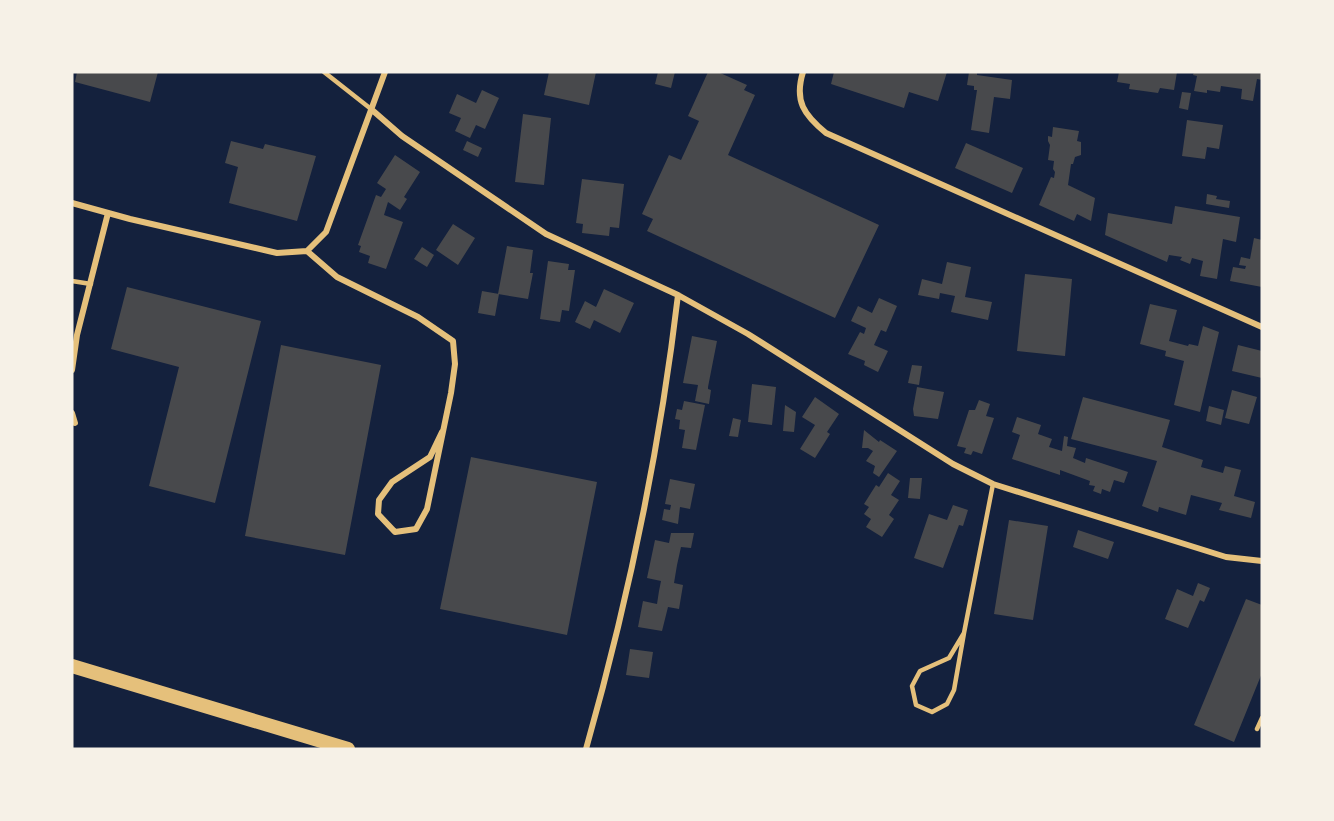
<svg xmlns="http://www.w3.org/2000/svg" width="1334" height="821" font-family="Poppins,sans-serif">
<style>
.building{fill:#48494c}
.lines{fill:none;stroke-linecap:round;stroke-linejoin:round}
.service{stroke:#e5c07b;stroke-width:4.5}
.minor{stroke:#e5c07b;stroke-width:6}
.primary{stroke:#e5c07b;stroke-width:14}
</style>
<rect width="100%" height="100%" fill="#14213d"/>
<path class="building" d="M77,72h81l-8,30 -75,-20z
M549,72h47l-7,33 -45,-10z
M658,72h17l-4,16 -16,-4z
M708,72h10l29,13 -3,5 11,5 -27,60 151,70 -44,93 -188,-87 6,-12 -11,-5 27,-59 12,5 18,-39 -11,-5z
M834,72h113l-9,29 -29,-9 -5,16 -73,-24z
M969,72h8v3l35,5 -2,19 -16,-2 -5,36 -18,-3 6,-40h-3v-4l-7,-1z
M1119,72h58l-3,18 -14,-2 -2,5 -29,-4 1,-5 -13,-2z
M1194,72h68v8l-5,-1 -4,22 -12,-2 1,-10 -21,-3 -1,6 -13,-2v3l-13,-2 3,-15 -4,-1z
M482,90l17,8 -14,31 -9,-4 -6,13 -15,-7 6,-13 -12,-5 8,-19 19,9z
M1182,92l9,1 -3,17 -9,-2z
M523,114l28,4 -7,67 -29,-3z
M1187,120l36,5 -4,24 -12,-2 -2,12 -23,-3z
M1053,127l26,4 -2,10 4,1v13l-6,2 -2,7h-2l-3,21 27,13 -4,23 -14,-7 -3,7 -35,-16 12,-28 3,1 1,-6 -2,-3 1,-8 -6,-1 2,-15 -2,-4v-5l4,1z
M231,141l32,8 2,-5 51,12 -19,65 -68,-18 9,-36 -13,-4z
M467,141l15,7 -4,9 -15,-7z
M966,143l57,25 -11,25 -57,-25z
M395,155l25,17 -16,25 3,2 -7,11 -12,-8 -4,13 19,7 -17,47 -18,-6 2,-7 -11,-4 2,-6 -3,-1 18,-50 5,2 5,-8 -9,-6z
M582,179l42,5 -5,44 -9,-1 -1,9 -27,-3 1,-9 -7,-1z
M1207,194l10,2 -1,3 14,2 -1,7 -23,-4z
M1175,206l65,11 -4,25 -13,-3 -6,40 -17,-3 3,-15 -11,-3 -2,6 -10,-4 2,-3 -13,-2 -2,7 -62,-27 3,-22 64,11z
M453,224l22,14 -17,27 -22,-15z
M1254,238l8,2v47l-32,-6 3,-14 12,2 1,-3 -7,-1 2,-8 9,2z
M507,246l26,4 -3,23h3l-5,26 -30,-5z
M422,247l12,8 -7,12 -13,-8z
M548,261l21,3 -1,6h7l-6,41 -7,-1 -2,12 -20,-3z
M947,262l24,5 -6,30 27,5 -4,18 -37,-8 4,-16 -15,-3 -1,6 -21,-4 4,-16 20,5z
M1025,274l47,5 -7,77 -48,-5z
M127,287l134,34 -46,182 -66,-17 30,-119 -68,-18z
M604,289l30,14 -14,30 -26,-13 -4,9 -15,-7 10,-21 11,6z
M482,291l17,3 -4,22 -17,-3z
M879,298l18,8 -11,26 -5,-2 -7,15 14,6 -10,21 -14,-7 1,-4 -17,-7 12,-22 4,2 2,-6 -15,-7 7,-15 14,7z
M1150,304l27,6 -8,31 19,5 1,-2 9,2 5,-20 16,6 -19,80 -26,-7 10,-44 -19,-5 1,-5 -26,-7z
M692,336l25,5 -9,46v2l3,1 -2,14 -14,-3 3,-16 -15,-2z
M281,345l100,20 -36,190 -100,-19z
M1238,345l24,6v27l-30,-7z
M912,365l10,1 -3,19 -11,-2z
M752,384l24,3 -4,38 -24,-3z
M917,387l27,5 -6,27 -24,-3 -1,-7z
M1232,390l25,7 -8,27 -24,-6z
M815,397l24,17 -12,18 3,2 -15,24 -15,-9 15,-24 -13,-8z
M1083,397l87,23 -8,27 41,13 -2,7 22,6 2,-7 16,4 -7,26 21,6 -4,16 -32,-8 3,-7 -31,-8 -5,20 -27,-8 -1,5 -16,-6 15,-45 -86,-22z
M979,400l11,4 -4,12 8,2 -12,36 -9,-3 -2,4 -7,-2 2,-5 -9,-2 12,-36h6z
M684,401l21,4 -9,45 -14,-2 3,-18 -6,-1 1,-9 -5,-1 2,-10 5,1z
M785,405l11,7 -2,20 -11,-1z
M1209,406l15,4 -3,15 -15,-4z
M1017,417l24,8 -3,9 14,5 -3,8 13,4 2,-15 4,1 -1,9 9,2 -3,10 12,5 1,-5 42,14 -4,11 -10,-3 -4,12 -8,-3 -1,5 -8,-3 2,-5 -6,-1 1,-4 -30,-11v5l-48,-16 8,-24 -8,-3z
M733,418l8,2 -3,17 -9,-1z
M864,430l15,12 1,-2 17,11 -18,26 -6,-4 2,-7 -9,-5 7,-10 -5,-3h-6z
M471,457l126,25 -30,153 -127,-26z
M888,473l12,8 -9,14 8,5 -10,15 5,4 -12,18 -16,-10 5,-8 -7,-5 5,-7 -5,-3 12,-19 3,2z
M910,478h12l-2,21 -12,-1z
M670,479l25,5 -5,25 -10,-2 -2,17 -16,-4 2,-11 6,1 1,-5 -6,-1z
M953,505l15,5 -5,16 -4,-1 -16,43 -29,-10 15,-44 18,6z
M1009,520l39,6 -15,94 -39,-6z
M1078,530l36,12 -6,17 -35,-12z
M671,533h23l-3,15 -10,-1 -4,18 -3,18 9,2 -4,24 -11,-2 -6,24 -24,-4 5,-26 14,3 2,-13 2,-10 -14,-3 8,-38 14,3z
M1198,583l12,5 -6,14 -4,-2 -12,28 -23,-9 12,-30 16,7z
M1246,599l16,6v68l-28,69 -40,-17z
M630,649l23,3 -4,26 -23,-3z"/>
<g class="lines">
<path class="service" d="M324,72l47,37
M72,281l19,3
M964,633l-10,57 -7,14 -15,8 -16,-7 -4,-19 8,-15 29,-13 15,-25 29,-149
M1257,729l5,-11"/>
<path class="minor" d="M803,72c-9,29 1,43 23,61l436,194
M371,109l31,27 144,98 132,61 70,39 205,130 40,20 233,73 36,4
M72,203l58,16 147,34 30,-2 19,-19 59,-160
M307,251l30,26 81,40 35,24 2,23 -4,29 -24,116 -11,20 -21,3 -17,-18 1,-14 13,-18 38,-25 12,-25
M72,370l5,-35 31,-122
M72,413l3,10
M586,749c42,-148 74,-301 92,-454"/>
<path class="primary" d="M72,666l276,83"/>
</g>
<rect width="1334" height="821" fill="none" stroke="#f6f1e7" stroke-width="147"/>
</svg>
